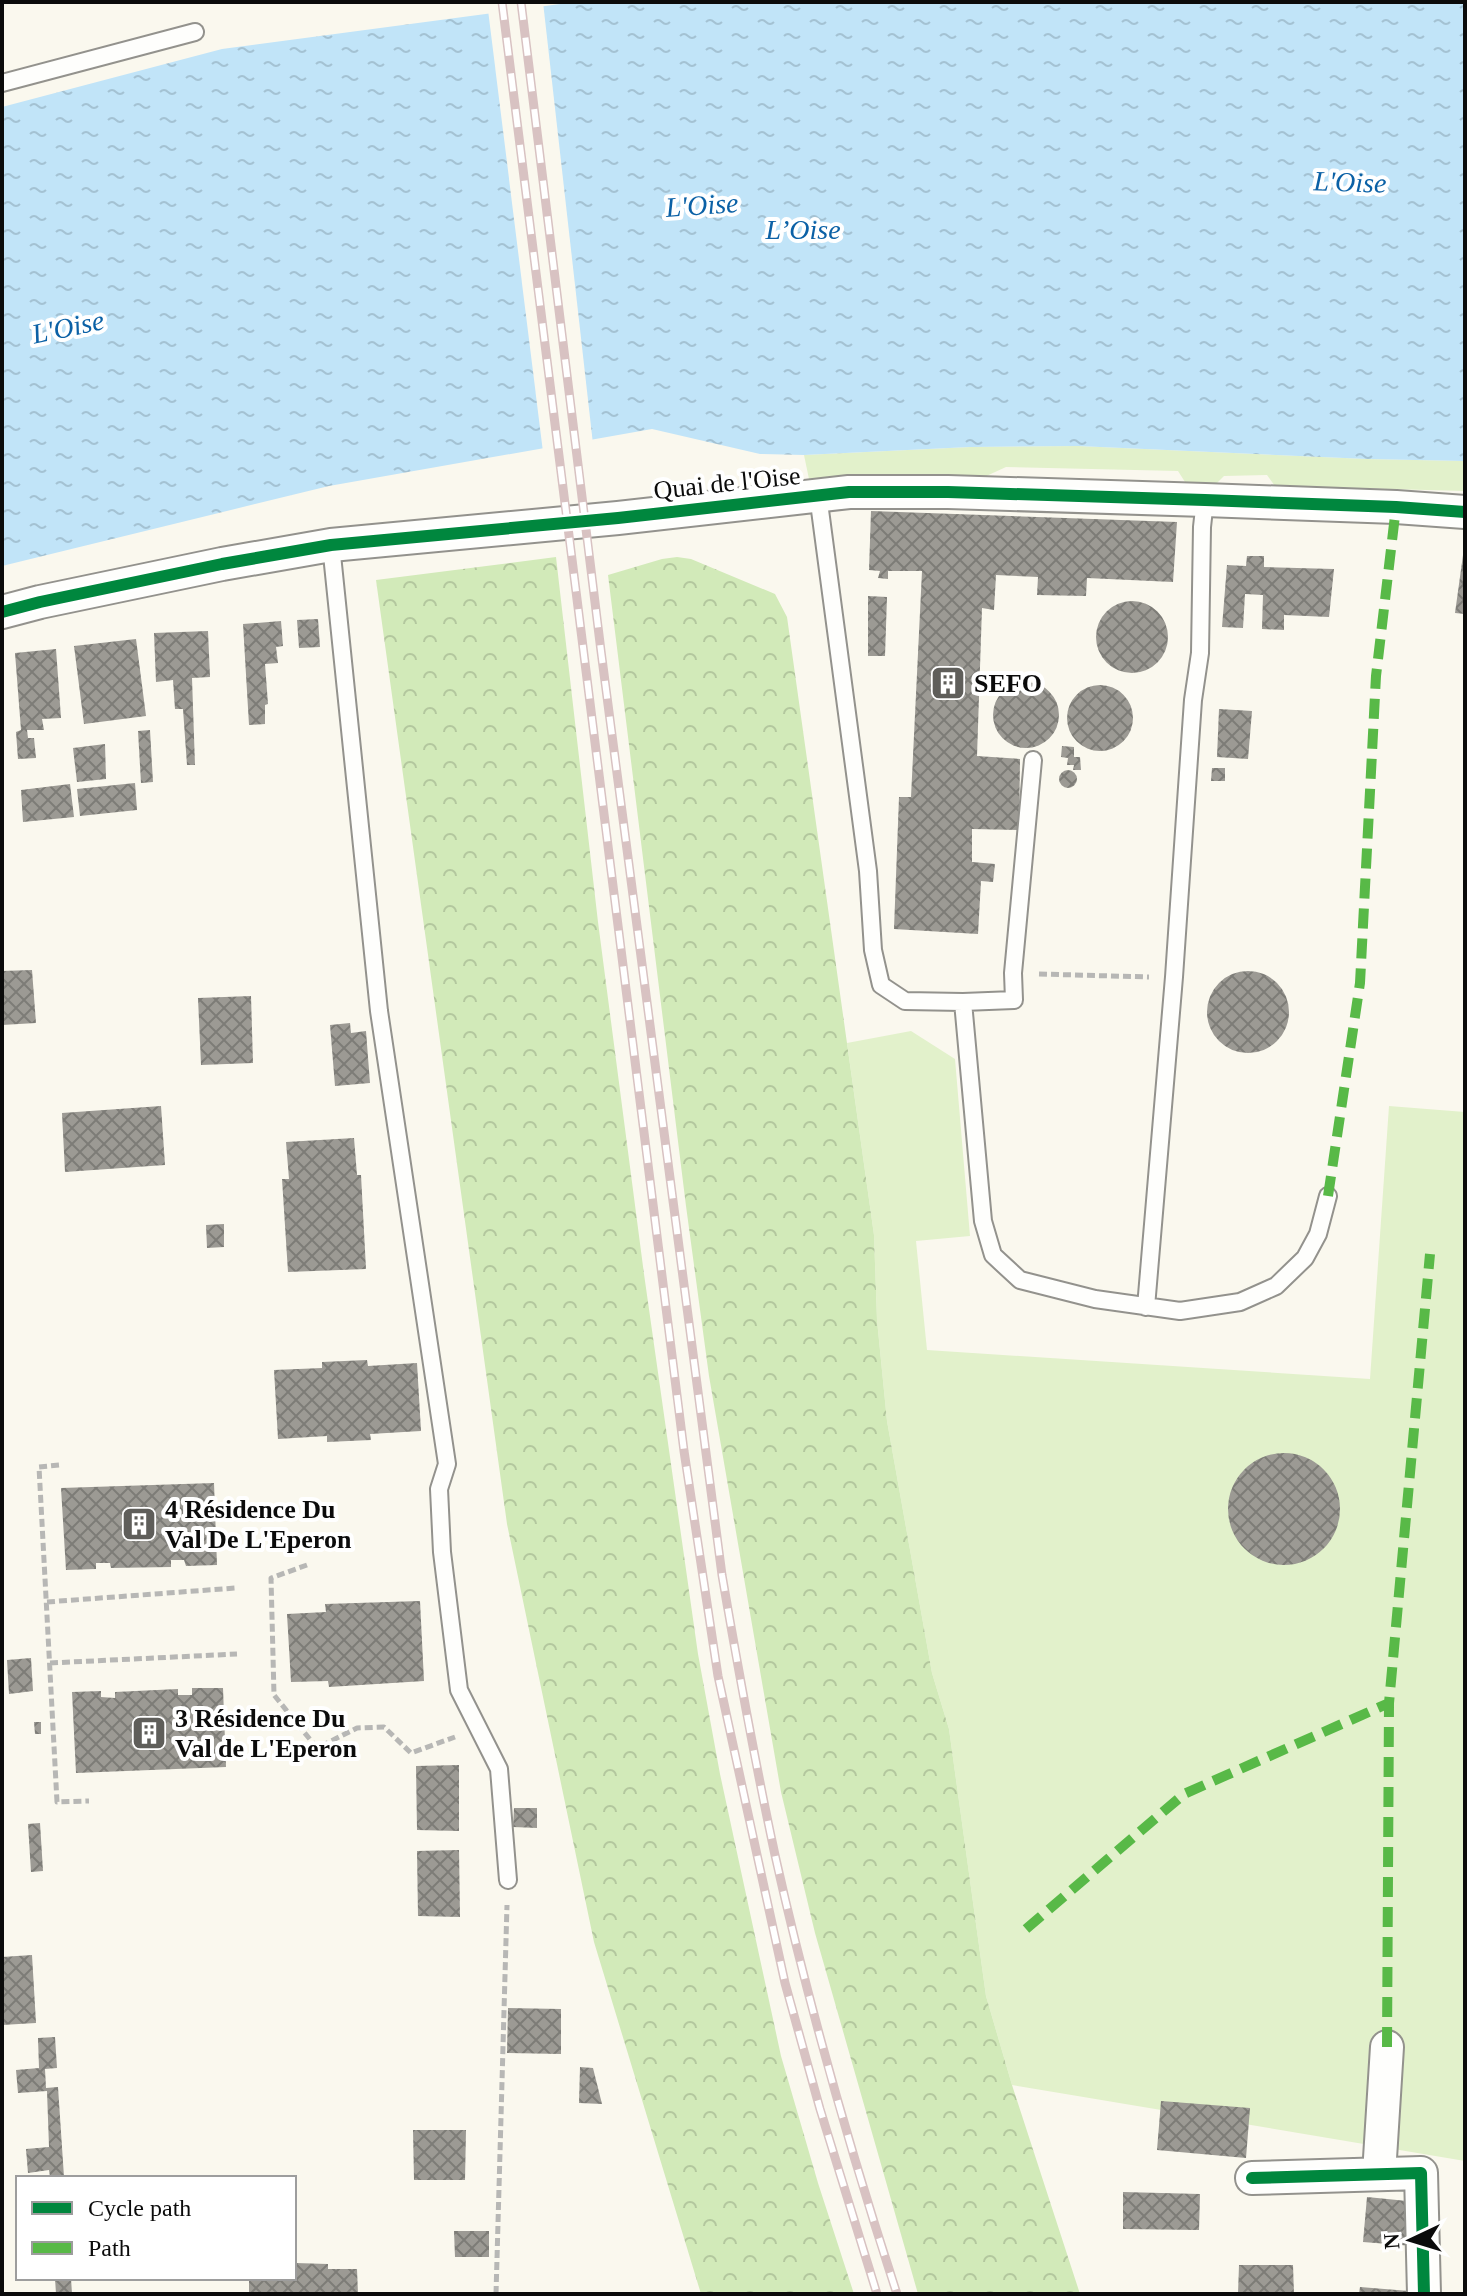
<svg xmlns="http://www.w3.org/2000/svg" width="1467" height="2296" font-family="'Times New Roman',serif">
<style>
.grass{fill:#e2f1cb}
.forest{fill:url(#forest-crowns)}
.water{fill:url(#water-ripples)}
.pier{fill:#faf8ee}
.building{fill:url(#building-cross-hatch)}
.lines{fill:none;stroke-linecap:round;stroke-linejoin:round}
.service-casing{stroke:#93928d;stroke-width:20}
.minor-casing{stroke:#93928d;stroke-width:36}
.path{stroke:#b7b7b5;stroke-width:5;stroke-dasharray:8 4;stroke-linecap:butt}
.service{stroke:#fefefc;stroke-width:16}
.minor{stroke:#fefefc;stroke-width:32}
.rail-casing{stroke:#d8c2c2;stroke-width:9}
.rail{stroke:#fff;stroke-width:6;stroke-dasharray:18;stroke-linecap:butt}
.quiet{stroke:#58b947;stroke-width:10;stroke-dasharray:20 10;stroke-linecap:butt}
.cycleway-casing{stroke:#fff;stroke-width:17}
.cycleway{stroke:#00873e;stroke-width:12}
.labels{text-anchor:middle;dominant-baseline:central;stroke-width:8;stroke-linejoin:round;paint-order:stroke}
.street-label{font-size:26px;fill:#0b0b0b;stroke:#fff}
.poi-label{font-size:26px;font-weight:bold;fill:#0b0b0b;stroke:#fff;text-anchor:start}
.water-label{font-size:28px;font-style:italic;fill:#0b61a6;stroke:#fff}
</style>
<defs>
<pattern id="forest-crowns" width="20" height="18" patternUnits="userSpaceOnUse" patternTransform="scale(2)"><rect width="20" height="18" fill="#d2eab9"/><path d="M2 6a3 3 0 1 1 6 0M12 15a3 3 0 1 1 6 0" fill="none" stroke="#b3c79e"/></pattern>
<pattern id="water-ripples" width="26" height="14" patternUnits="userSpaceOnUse" patternTransform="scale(2)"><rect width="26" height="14" fill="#c1e4f8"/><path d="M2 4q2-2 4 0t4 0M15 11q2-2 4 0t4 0" fill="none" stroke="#a4c2d3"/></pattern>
<pattern id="building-cross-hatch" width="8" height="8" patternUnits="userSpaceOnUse" patternTransform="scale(2)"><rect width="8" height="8" fill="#9c9a94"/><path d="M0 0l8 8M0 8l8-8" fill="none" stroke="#7d7c77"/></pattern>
</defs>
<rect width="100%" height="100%" fill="#faf8ee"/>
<path class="grass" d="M1078,446l289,13 98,2v30l-190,-5 -8,-11 -43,1 -8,8 -31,-2 -7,-11 -172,-4 -24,11 -173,1 -5,-24 166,-8z
M911,1031l44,28 15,177 -54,5 11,109 443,29 19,-273 76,6v1049l-453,-76 -26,-89 -37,-267 -17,-56 -45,-252 -10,-101 -3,-85 -27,-192z"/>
<path class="forest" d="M556,557l42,365 46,352 54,380 22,120 61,282 37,127 36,111h-153l-107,-352 -87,-418 -131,-944z
M677,557l14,2 84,35 12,23 87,618 3,85 10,101 45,252 17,56 37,267 26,89 68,209h-162l-103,-361 -34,-141 -72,-416 -23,-170 -78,-631 54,-16z"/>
<path class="water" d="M575,2h890v459l-98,-2 -289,-13 -108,1 -166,8 -44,-1 -108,-25 -323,57 -327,80v-459l220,-58z"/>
<path class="pier" d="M543,2l50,442 -50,8 -55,-442z"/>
<path class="building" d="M871,511l306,11 -4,60 -86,-4 -1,18 -49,-1 1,-18 -42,-2 -2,35 -12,-2 -5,148 43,3 -1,71 -47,-1v33l23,2 -2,18 -12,-1 -3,53 -84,-5 5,-132h12l11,-226h-34v8l-10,-1 2,-7 -11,-1z
M1463,555h2v59l-10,-1z
M1247,556h17v11l70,2 -5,48 -45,-2v15l-22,-1 1,-34 -18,-1 -2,34 -21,-1 5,-62 19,1z
M868,596l19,1 -2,59h-17z
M1096 637a36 36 0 1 1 72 0a36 36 0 1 1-72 0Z
M318,619l2,28 -21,1 -2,-28z
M281,621l2,25 -7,1 2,16 -13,1 3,40 -3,1v19l-16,1 -6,-101z
M208,631l2,46 -18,1 3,87h-8l-4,-56h-8l-2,-29 -17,2 -2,-49z
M136,639l10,77 -62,8 -10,-78z
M56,649l5,69 -19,1 2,11h-17l1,8h6l2,20 -18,1 -2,-27 5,-2 -6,-77z
M993 715a33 33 0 1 1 66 0a33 33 0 1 1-66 0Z
M1067 718a33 33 0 1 1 66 0a33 33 0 1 1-66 0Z
M1219,709l33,2 -4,48 -31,-2z
M150,730l3,52 -12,1 -3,-52z
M105,744l1,35 -29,3 -4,-34z
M1062,746l12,1v10h6l1,13h-8l1,-5h-7l1,-7 -7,-1z
M1212,768h13v13h-14z
M1059 779a9 9 0 1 1 18 0a9 9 0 1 1-18 0Z
M135,783l2,27 -57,6 -3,-27z
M70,784l4,33 -51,5 -2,-32z
M32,970l4,53 -34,2v-54z
M1207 1012a41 41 0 1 1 82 0a41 41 0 1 1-82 0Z
M251,996l2,67 -52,2 -3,-67z
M350,1023l1,10 15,-2 4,52 -35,3 -5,-61z
M161,1106l4,59 -100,7 -3,-59z
M354,1138l3,37h4l5,94 -78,3 -6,-93h7l-3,-37z
M224,1224v23l-17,1 -1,-23z
M367,1360l1,6 49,-3 4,68 -51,3 1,6 -44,2v-6l-49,3 -4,-69 48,-2v-6z
M1228 1509a56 56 0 1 1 112 0a56 56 0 1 1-112 0Z
M214,1483l3,82 -31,1 -2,-6h-13v7l-60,1 -1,-5h-14v6l-30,1 -5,-82z
M420,1601l4,80 -95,6 -1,-6 -37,1 -4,-68 39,-2 -1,-8z
M31,1658l2,33 -24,3 -2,-34z
M192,1688h31l3,79 -150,6 -4,-81 29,-1v6l14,1v-6l63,-3v6h14z
M34,1722h7v12h-6z
M459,1765v66l-42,-1 -1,-64z
M514,1808h23v20l-24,-1z
M40,1823l3,48 -12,1 -3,-48z
M459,1850l1,67 -42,-1 -1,-65z
M32,1955l4,68 -34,2v-68z
M508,2008l53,1v45l-54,-1z
M55,2037l2,31 -12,1 1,19 12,-1 6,90h-14l-1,-7 -21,3 -2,-24 23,-2 -2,-56 -29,2 -2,-23 23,-2 -1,-30z
M580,2067l13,1 9,36 -23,-1z
M1161,2101l89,7 -4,50 -89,-8z
M413,2130h53l-1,50h-51z
M1123,2192l77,2 -1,36 -76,-1z
M1367,2197l50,5 -4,44 -50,-4z
M454,2231h35v26h-34z
M295,2263l33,1v5h29l1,25h-109v-16h45z
M1239,2265h54l1,29h-56z
M55,2278h16l1,16h-16z
M1360,2287l49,4v3h-50z"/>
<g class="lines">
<g class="service-casing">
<path id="service" d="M2,83l193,-51
M818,495l50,376 5,79 8,35 24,16 58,1 20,219 10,34 27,25 75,19 85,12 60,-9 36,-16 29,-28 13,-24 10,-38
M331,545l48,466 68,453 -8,25 3,63 17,138 40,79 9,111
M963,1002l51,-2 -1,-27 20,-213
M1146,1307l28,-330 19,-277 7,-47 2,-126 3,-27"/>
</g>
<g class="minor-casing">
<path id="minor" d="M2,612l38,-10 182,-38 109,-19 287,-27 231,-26h99l257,8 191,7 69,5
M1379,2174l8,-127
M1252,2178l169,-5 3,121"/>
</g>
<path class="path" d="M1039,974l110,3
M59,1465l-20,2 18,335 32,-1
M307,1565l-36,13 3,117 43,53 40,-20 27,-1 27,26 44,-16
M47,1602l188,-14
M50,1663l187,-9
M496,2294l11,-389"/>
<use href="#service" class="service"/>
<use href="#minor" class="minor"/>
<g class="rail-casing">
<path id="rail" d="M502,2l182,1449 34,225 67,307 35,126 57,185
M521,2l80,649 121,924c16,93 33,187 53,280 33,148 75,295 122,439"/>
</g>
<use href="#rail" class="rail"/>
<path class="quiet" d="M1328,1196l32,-213 16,-307 20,-169
M1026,1929l158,-135 205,-91
M1387,2047l2,-344 41,-449"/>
<g class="cycleway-casing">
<path id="cycleway" d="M2,612l38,-10 182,-38 109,-19 287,-27 231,-26h99l257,8 191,7 69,5
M1252,2178l169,-5 3,121"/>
</g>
<use href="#cycleway" class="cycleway"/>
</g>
<defs>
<g id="building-square" transform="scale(1.8)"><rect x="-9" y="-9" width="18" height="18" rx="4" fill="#5f5e5a" stroke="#fff"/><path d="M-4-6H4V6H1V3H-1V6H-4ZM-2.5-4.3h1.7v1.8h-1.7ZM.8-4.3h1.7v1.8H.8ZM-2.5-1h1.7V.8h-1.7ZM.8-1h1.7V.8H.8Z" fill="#fff"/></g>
</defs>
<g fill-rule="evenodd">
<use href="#building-square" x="948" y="683"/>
<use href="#building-square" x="139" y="1524"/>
<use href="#building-square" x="149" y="1733"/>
</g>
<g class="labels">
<g class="street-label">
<text transform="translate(727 483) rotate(-6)">Quai de l'Oise</text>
</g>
<g class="poi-label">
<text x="974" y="683">SEFO</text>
<text x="165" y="1509">4 Résidence Du<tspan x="165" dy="30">Val De L'Eperon</tspan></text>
<text x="175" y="1718">3 Résidence Du<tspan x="175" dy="30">Val de L'Eperon</tspan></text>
</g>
<g class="water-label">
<text transform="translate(1350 182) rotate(2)">L'Oise</text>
<text transform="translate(702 205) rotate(-4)">L'Oise</text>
<text x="803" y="229">L’Oise</text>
<text transform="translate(68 327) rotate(-12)">L'Oise</text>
</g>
</g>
<rect width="1467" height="2296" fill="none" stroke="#0b0b0b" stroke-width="8"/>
<rect x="16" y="2176" width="280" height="104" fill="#ffffff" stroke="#9d9d9d" stroke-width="2"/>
<rect x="32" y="2202" width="40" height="12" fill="#00873e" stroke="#9d9d9d" stroke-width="2"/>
<text x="88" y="2216" font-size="24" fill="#0b0b0b">Cycle path</text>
<rect x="32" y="2242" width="40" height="12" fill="#58b947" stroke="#9d9d9d" stroke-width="2"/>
<text x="88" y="2256" font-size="24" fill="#0b0b0b">Path</text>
<g transform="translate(1411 2240) rotate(266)" stroke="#ffffff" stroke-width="6" paint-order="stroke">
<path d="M0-6L14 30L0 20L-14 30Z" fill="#0b0b0b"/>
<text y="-12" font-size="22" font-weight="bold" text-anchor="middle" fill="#0b0b0b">N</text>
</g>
</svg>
